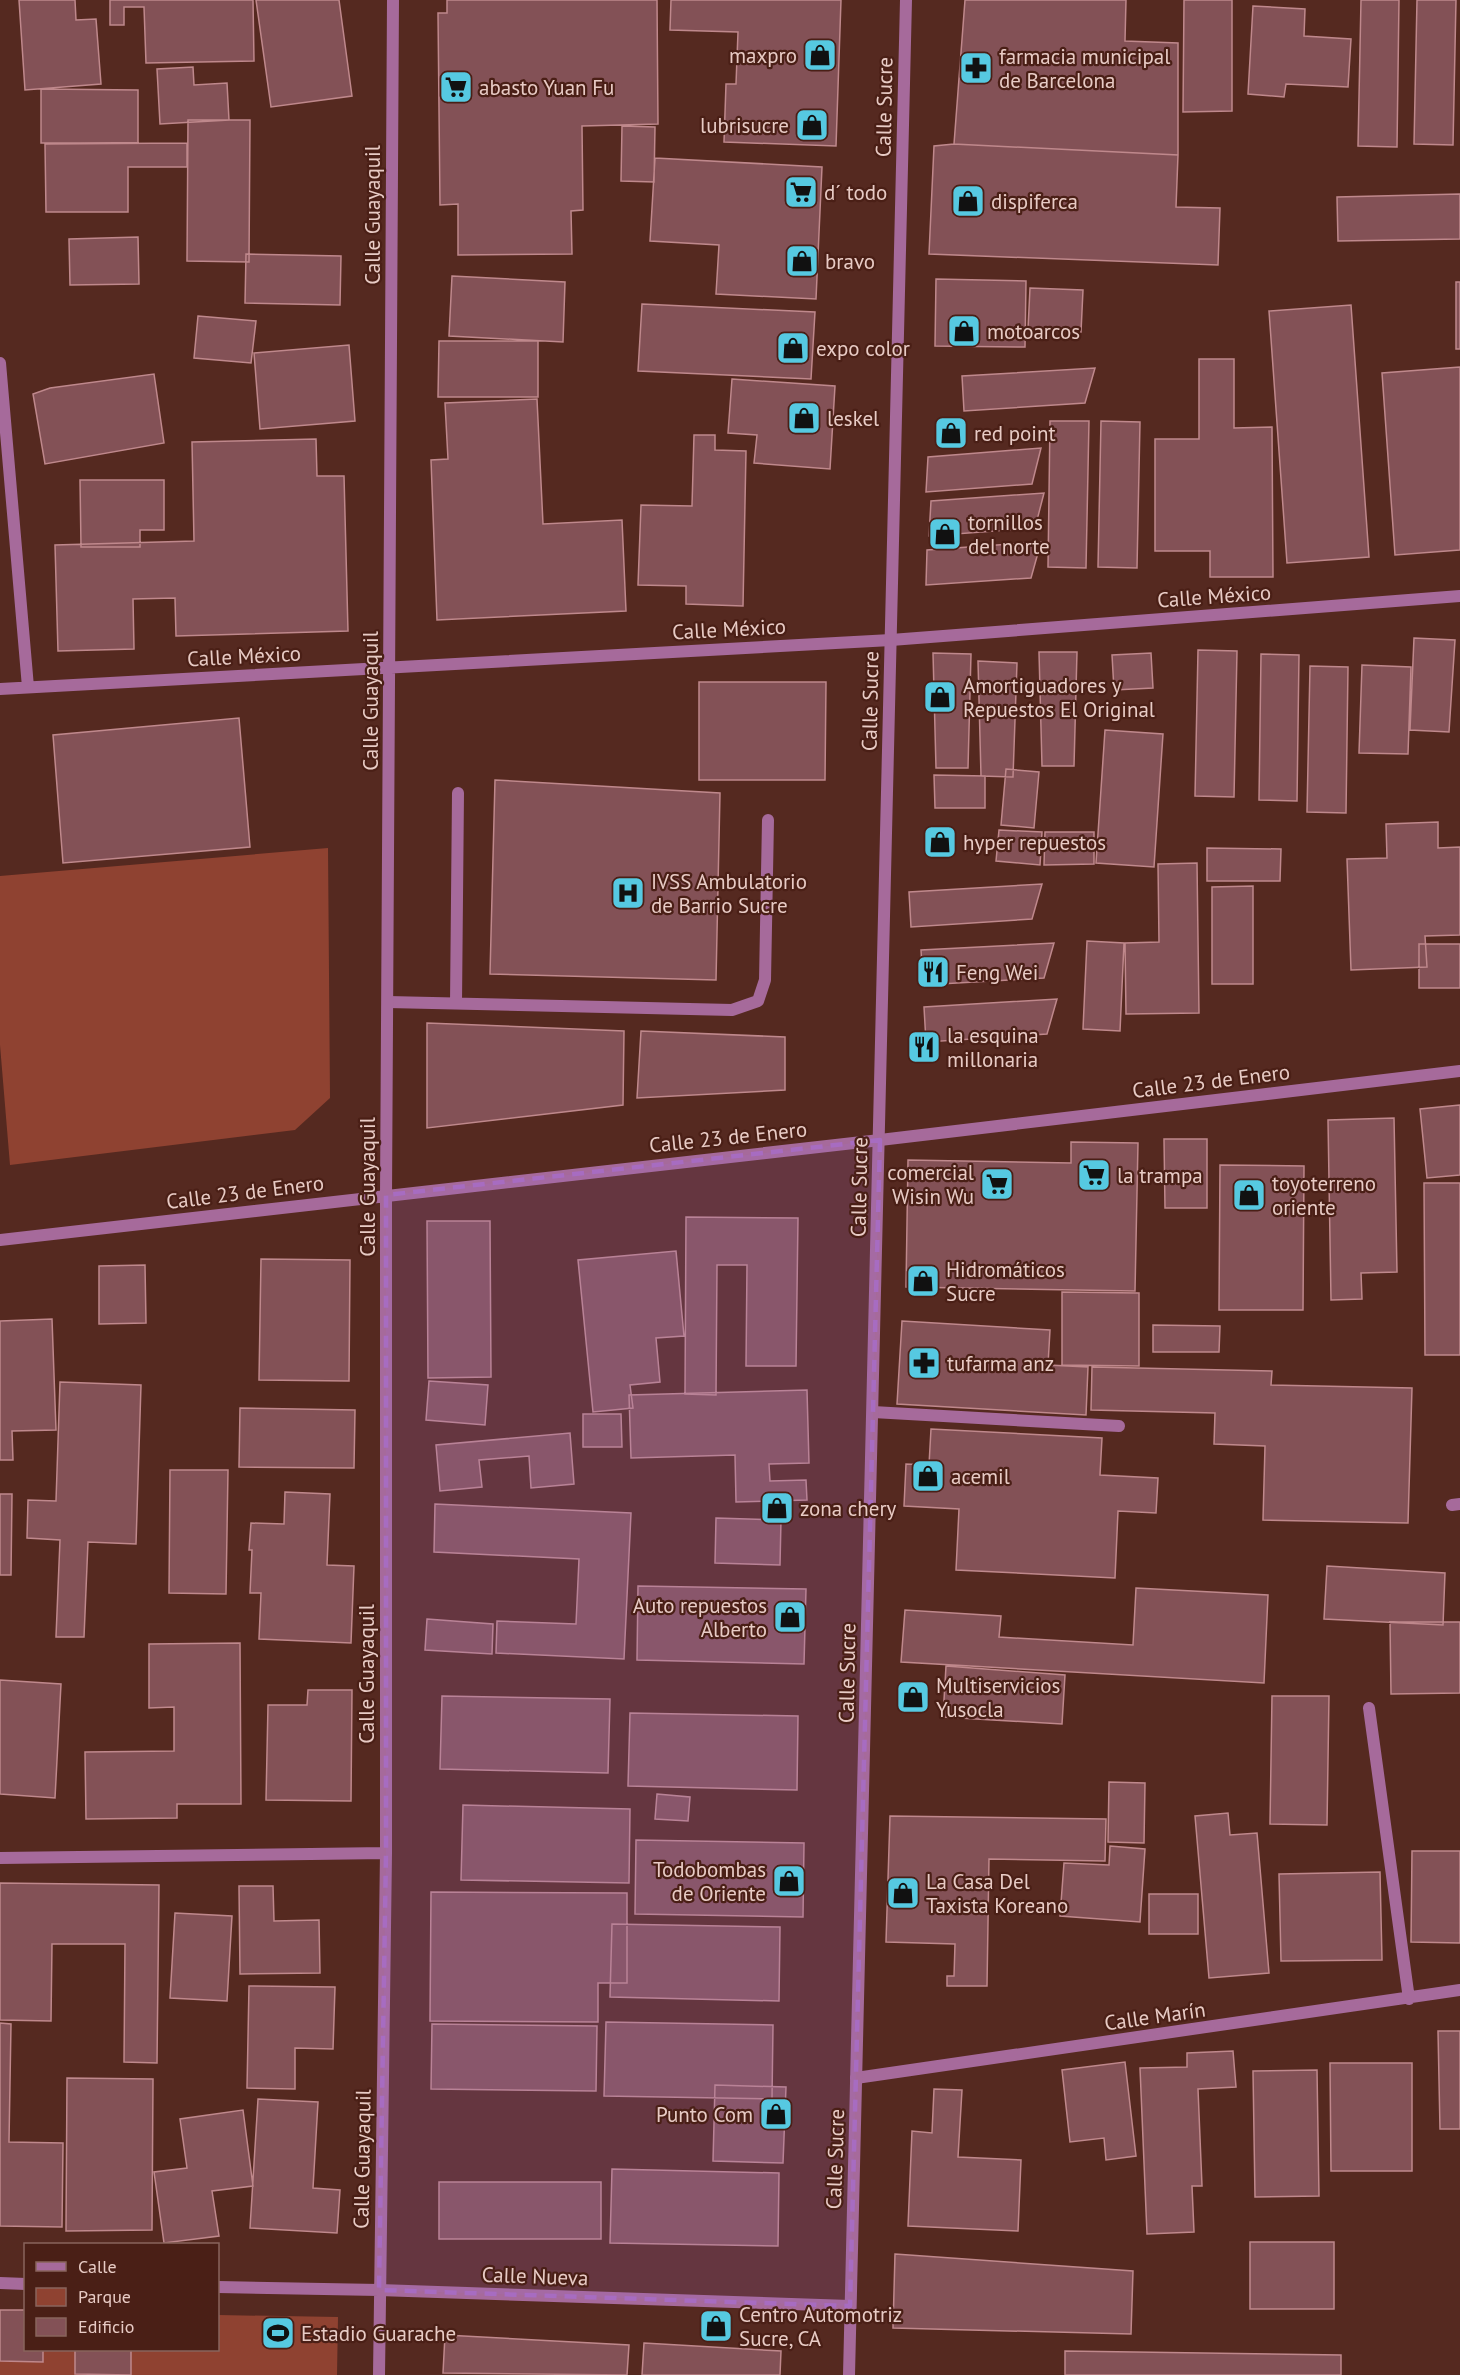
<svg xmlns="http://www.w3.org/2000/svg" width="1460" height="2375" font-family="'PT Sans',sans-serif">
<style>
.green{fill:#8f4231}
.building{fill:#835156;stroke:#bf888c;stroke-width:1.5}
.lines{fill:none;stroke-linecap:round;stroke-linejoin:round}
.service{stroke:#a66a9b;stroke-width:12}
.minor{stroke:#a66a9b;stroke-width:12}
.tertiary{stroke:#a66a9b;stroke-width:12}
.marked{fill:#a76cc1;fill-opacity:0.2;stroke:#a76cc1;stroke-width:4.5;stroke-dasharray:12 8;stroke-linejoin:round}
.labels{text-anchor:middle;dominant-baseline:central;stroke-width:4.5;stroke-linejoin:round;paint-order:stroke}
.poi-label{font-size:21px;fill:#e8cbc5;stroke:#4a1f16;text-anchor:start}
.street-label{font-size:21px;fill:#e8cbc5;stroke:#4a1f16}
</style>
<rect width="100%" height="100%" fill="#552920"/>
<path class="green" d="M328,848l2,250 -35,32 -285,35 -10,-120v-169z
M0,2311l26,39h192v-35l120,2 -1,58h-337z"/>
<path class="building" d="M19,0h56l1,20 20,-1 5,65 -76,6z
M110,0h143l1,61 -108,2 -2,-56h-20v18h-14z
M256,0h83l13,96 -81,11z
M447,0h210l1,124 -76,2 1,84 -12,1 1,43 -114,1v-51l-18,1 -2,-192h9z
M671,0h170l-5,146 -112,-4 2,-58h10l2,-52 -68,-2z
M965,0h161l-1,41 53,2v112l-224,-11z
M1184,0h48v111l-49,1z
M1361,0h38l-2,147 -39,-1z
M1417,0h39l-3,145 -39,-1z
M1253,6l52,3 -1,27 47,3 -3,48 -62,-3 -2,13 -36,-3z
M193,67l1,18 33,-2 2,37 -69,4 -3,-55z
M41,89l97,1v53h-97z
M188,120h62l-1,142 -62,-1z
M622,126l33,1 -1,55 -33,-1z
M187,143v24h-59v45h-82l-1,-68z
M954,144l224,11 -2,52 44,1 -2,57 -289,-11 5,-108z
M655,158l167,9 -6,132 -100,-5 3,-49 -69,-4z
M1460,194v45l-122,2 -1,-44z
M138,237l1,47 -69,1 -1,-46z
M246,254l95,2 -1,49 -95,-2z
M452,276l113,6 -2,60 -114,-6z
M936,279l90,2 -1,66 -90,-1z
M1456,282h4v67h-4z
M1030,288l53,2 -2,42 -53,-3z
M642,304l173,8 -4,67 -173,-8z
M1351,305l18,252 -82,6 -18,-252z
M198,316l58,5 -5,42 -57,-5z
M439,341h99v56h-100z
M349,345l6,76 -95,8 -6,-76z
M1199,359h35v69l38,-1 1,150h-63v-26h-55v-112h44z
M1460,367v183l-65,5 -13,-182z
M1095,368l-10,35 -121,8 -2,-35z
M154,374l10,69 -119,21 -12,-70 17,-6z
M732,379l103,7 -5,83 -76,-6 3,-28 -29,-2z
M537,399l6,125 79,-4 4,91 -189,9 -6,-160 17,-1 -3,-56z
M1050,421h39l-3,147 -38,-1z
M1101,421l39,1 -3,146 -39,-1z
M694,435h21v15l31,1 -3,155 -57,-2v-18l-48,-1 3,-80 51,1z
M316,439l1,37h27l4,155 -172,5 -1,-38 -42,1 1,50 -76,2 -3,-106 139,-4 -2,-99z
M1041,448l-9,36 -106,8 2,-35z
M80,480h84v50h-24v17h-59z
M1044,493l-9,35 -106,8 2,-35z
M1041,542l-10,36 -105,7 1,-35z
M1414,638l41,2 -6,92 -39,-2z
M1198,650l39,1 -3,146 -39,-1z
M1039,652h38l-3,114h-32z
M933,653l38,1 -3,114h-32z
M1151,653l2,35 -39,2 -2,-35z
M1261,654l38,1 -2,146 -38,-1z
M978,661l39,2 -4,114 -32,-1z
M1362,665l49,2 -3,87 -49,-1z
M1310,666l38,1 -2,146 -39,-1z
M699,682h127l-1,98h-126z
M239,718l11,129 -187,16 -10,-128z
M1105,730l58,4 -9,133 -58,-4z
M1006,769l33,3 -5,56 -33,-3z
M934,775l51,1v32h-50z
M495,780l225,13 -4,187 -226,-6z
M1438,822v26l22,-1v88l-35,1 2,31 -76,3 -4,-111 40,-1 -1,-34z
M999,830l43,2 -2,33 -44,-4z
M1045,832h49v32l-50,1z
M1207,848l74,1 -1,32h-73z
M1197,863l2,150 -73,1 -1,-71 34,-1 -1,-78z
M1042,884l-10,35 -121,8 -2,-35z
M1253,886v98h-41v-97z
M1087,941l37,2 -4,88 -37,-2z
M1054,943l-10,35 -121,7 -2,-35z
M1419,944h41v44h-41z
M1057,999l-10,35 -121,8 -2,-35z
M427,1023l197,8 -1,74 -196,23z
M641,1031l144,6v53l-148,8z
M1460,1105v70l-33,3 -7,-69z
M1394,1118l3,154 -36,1 1,26 -31,1 -3,-180z
M1164,1139h43v69h-42z
M1071,1142l67,1 -3,148 -229,-4 2,-127 163,3z
M1220,1165l84,1 -1,144h-84z
M1424,1183h36v172h-35z
M686,1217l112,1 -2,148h-50l1,-101h-30l-1,130 -31,-1z
M427,1221h63l1,156 -63,1z
M676,1251l8,85 -28,2 4,44 -30,3 3,23 -40,4 -15,-152z
M261,1259l89,1 -1,121 -90,-1z
M145,1265l1,58 -47,1v-58z
M1062,1292l77,1v73l-77,-1z
M52,1319l4,111 -44,1 1,29h-13v-139z
M902,1321l148,9 -2,35 40,2 -2,48 -189,-11z
M1153,1325l67,1 -1,26h-66z
M1092,1367l180,4 -1,14 141,3 -4,135 -145,-3 2,-74 -51,-2 1,-31 -124,-3z
M429,1381l59,4 -3,40 -59,-5z
M60,1382l81,3 -5,159 -48,-2 -4,95h-28l4,-97 -33,-2 1,-38 28,1z
M807,1390l2,73 -40,1 1,17 36,-1 1,20 -71,2 -1,-47 -104,3 -2,-63z
M240,1408l115,2 -1,58 -115,-1z
M583,1414h38l1,33h-39z
M931,1429l171,9 -2,37 58,3 -2,35 -38,-2 -3,67 -159,-8 3,-61 -55,-3 2,-42 23,1z
M570,1433l4,51 -43,4 -2,-32 -50,4 3,27 -42,4 -4,-46z
M170,1470h58l-2,124 -57,-1z
M285,1492l45,2 -3,71 27,1 -3,77 -92,-4 2,-46h-11l2,-43h-3l2,-27 33,1z
M0,1494h12l-1,81h-11z
M435,1504l196,9 -7,146 -128,-6 1,-32 79,3 3,-65 -145,-7z
M716,1518l65,2 -1,45 -65,-2z
M1327,1566l118,7 -2,52 -119,-6z
M638,1586l168,3 -2,75 -167,-4z
M1136,1588l132,7 -4,88 -363,-21 4,-52 96,6 -2,21 134,8z
M427,1619l66,5 -1,30 -67,-4z
M1390,1622h70v71l-69,1z
M240,1643l1,161h-64v14l-91,1 -1,-67 89,-1v-44l-25,1v-64z
M946,1666l119,9 -3,49 -119,-7z
M0,1680l61,4 -6,114 -55,-4z
M308,1690h44l-1,111 -85,-1 2,-95h39z
M442,1696l168,3 -2,74 -168,-4z
M1272,1696h57l-2,129 -57,-1z
M630,1713l168,3 -1,74 -169,-4z
M1109,1782l36,1 -1,60 -36,-1z
M657,1794l33,3 -2,24 -33,-2z
M463,1805l167,4 -1,74 -168,-3z
M1228,1813l2,22 27,-2 12,140 -60,5 -14,-162z
M890,1816l216,3 -1,42 -116,-2 -2,127h-40v-10h7l1,-32 -69,-2z
M636,1840l168,3 -1,74 -168,-3z
M1110,1846l35,3 -5,73 -80,-6 4,-53 45,2z
M1412,1851h48v92l-49,-1z
M1380,1872l2,88 -101,1 -2,-87z
M0,1883l159,2 -2,178 -33,-1 1,-118h-73l-1,77 -51,-1z
M239,1886h34l1,35 45,-1 1,53 -80,1z
M431,1892l196,1v90h-29v39l-168,-1z
M1149,1894h49v40h-49z
M175,1913l57,3 -5,85 -57,-3z
M612,1924l168,3 -1,74 -169,-4z
M249,1986l86,1 -2,62 -38,-1v41l-48,-1z
M606,2022l167,3 -1,74 -168,-3z
M0,2023l11,1 -2,118 54,1 -1,84 -62,-1z
M432,2024l165,2 -1,65 -165,-2z
M1438,2031h22v98h-20z
M1233,2051l3,36 -38,2 4,97h-10l2,46 -47,2 -7,-166 47,-1v-14z
M1125,2062l11,94 -30,4 -2,-22 -34,4 -8,-72z
M1330,2063h82v108h-81z
M1317,2070l2,126 -64,1 -2,-126z
M67,2078l86,1 -1,151 -86,1z
M715,2085l71,2 -3,76 -70,-2z
M934,2089l28,1 -4,67 63,3 -3,71 -110,-5 4,-95 20,2z
M258,2099l60,3 -5,86 27,2 -3,43 -87,-5z
M243,2110l10,76 -41,5 7,45 -55,7 -10,-71 33,-4 -7,-49z
M612,2169l167,4 -1,73 -168,-3z
M439,2182h162v57h-162z
M1250,2242h84v67h-84z
M895,2254l238,17 -2,63 -238,-6z
M0,2310h26v40h17v12l-43,-1z
M445,2335l184,10 -2,30 -184,-2z
M644,2343l137,8 -1,24h-138z
M75,2350h56v25l-56,-1z
M1065,2351l276,4v20h-276z"/>
<g class="lines">
<path class="service" d="M388,1002l344,8 26,-9 7,-21 3,-160
M456,1003l2,-210
M873,1412l246,14
M1452,1505l8,-1"/>
<path class="minor" d="M0,363l28,324
M0,689l891,-49 569,-44
M0,1240l880,-100 580,-69
M1369,1708l40,291
M0,1858l386,-5
M856,2078l604,-88
M0,2283l26,1
M218,2287l161,3 471,16
M379,2375l7,-522v-658l7,-1195"/>
<path class="tertiary" d="M849,2375l57,-2375"/>
</g>
<path class="marked" d="M880,1140l-30,1166 -471,-16 7,-437v-658z"/>
<defs>
<g id="shop-square" transform="scale(1.725)"><rect x="-9" y="-9" width="18" height="18" rx="4" fill="#56c9e1" stroke="#4a1f16"/><path d="M-5-2.5h2.3a2.7 3.5 0 0 1 5.4 0H5L5.5 6h-11ZM-1.5-2.5h3a1.5 2.3 0 0 0-3 0Z" fill="#111"/></g>
<g id="pharmacy-square" transform="scale(1.725)"><rect x="-9" y="-9" width="18" height="18" rx="4" fill="#56c9e1" stroke="#4a1f16"/><path d="M-2-6h4v4h4v4h-4v4h-4v-4h-4v-4h4Z" fill="#111"/></g>
<g id="supermarket-square" transform="scale(1.725)"><rect x="-9" y="-9" width="18" height="18" rx="4" fill="#56c9e1" stroke="#4a1f16"/><path d="M-6-5.5h2.5l.6 2H6L4.5 2H-2.5L-4.4-4H-6ZM-1.5 3.2a1.3 1.3 0 1 0 .1 0ZM3 3.2a1.3 1.3 0 1 0 .1 0Z" fill="#111"/></g>
<g id="hospital-square" transform="scale(1.725)"><rect x="-9" y="-9" width="18" height="18" rx="4" fill="#56c9e1" stroke="#4a1f16"/><path d="M-5-5h3v3.5h4V-5h3V5h-3V1.5h-4V5h-3Z" fill="#111"/></g>
<g id="restaurant-square" transform="scale(1.725)"><rect x="-9" y="-9" width="18" height="18" rx="4" fill="#56c9e1" stroke="#4a1f16"/><path d="M-5-6h1v4h1v-4h1v4h1v-4h1v5L-1.5 .5V6h-2V.5L-5-1ZM5-6V6H3V1.5H1.5Q1.5-4 5-6Z" fill="#111"/></g>
<g id="stadium-square" transform="scale(1.725)"><rect x="-9" y="-9" width="18" height="18" rx="4" fill="#56c9e1" stroke="#4a1f16"/><path d="M0-5a6.5 5 0 1 0 0 10a6.5 5 0 1 0 0-10ZM-3.5-1.8h7v3.6h-7Z" fill="#111"/></g>
</defs>
<g fill-rule="evenodd">
<use href="#shop-square" x="820" y="55"/>
<use href="#pharmacy-square" x="976" y="68"/>
<use href="#supermarket-square" x="456" y="87"/>
<use href="#shop-square" x="812" y="125"/>
<use href="#supermarket-square" x="801" y="192"/>
<use href="#shop-square" x="968" y="201"/>
<use href="#shop-square" x="802" y="261"/>
<use href="#shop-square" x="964" y="331"/>
<use href="#shop-square" x="793" y="348"/>
<use href="#shop-square" x="804" y="418"/>
<use href="#shop-square" x="951" y="433"/>
<use href="#shop-square" x="945" y="534"/>
<use href="#shop-square" x="940" y="697"/>
<use href="#shop-square" x="940" y="842"/>
<use href="#hospital-square" x="628" y="893"/>
<use href="#restaurant-square" x="933" y="972"/>
<use href="#restaurant-square" x="924" y="1047"/>
<use href="#supermarket-square" x="1094" y="1175"/>
<use href="#supermarket-square" x="997" y="1184"/>
<use href="#shop-square" x="1249" y="1195"/>
<use href="#shop-square" x="923" y="1281"/>
<use href="#pharmacy-square" x="924" y="1363"/>
<use href="#shop-square" x="928" y="1476"/>
<use href="#shop-square" x="777" y="1508"/>
<use href="#shop-square" x="790" y="1617"/>
<use href="#shop-square" x="913" y="1697"/>
<use href="#shop-square" x="789" y="1881"/>
<use href="#shop-square" x="903" y="1893"/>
<use href="#shop-square" x="776" y="2114"/>
<use href="#shop-square" x="716" y="2326"/>
<use href="#stadium-square" x="278" y="2333"/>
</g>
<g class="labels">
<g class="poi-label">
<text x="797" y="55" text-anchor="end">maxpro</text>
<text x="999" y="56">farmacia municipal<tspan x="999" dy="24">de Barcelona</tspan></text>
<text x="479" y="87">abasto Yuan Fu</text>
<text x="789" y="125" text-anchor="end">lubrisucre</text>
<text x="824" y="192">d´ todo</text>
<text x="991" y="201">dispiferca</text>
<text x="825" y="261">bravo</text>
<text x="987" y="331">motoarcos</text>
<text x="816" y="348">expo color</text>
<text x="827" y="418">leskel</text>
<text x="974" y="433">red point</text>
<text x="968" y="522">tornillos<tspan x="968" dy="24">del norte</tspan></text>
<text x="963" y="685">Amortiguadores y<tspan x="963" dy="24">Repuestos El Original</tspan></text>
<text x="963" y="842">hyper repuestos</text>
<text x="651" y="881">IVSS Ambulatorio<tspan x="651" dy="24">de Barrio Sucre</tspan></text>
<text x="956" y="972">Feng Wei</text>
<text x="947" y="1035">la esquina<tspan x="947" dy="24">millonaria</tspan></text>
<text x="974" y="1172" text-anchor="end">comercial<tspan x="974" dy="24">Wisin Wu</tspan></text>
<text x="1117" y="1175">la trampa</text>
<text x="1272" y="1183">toyoterreno<tspan x="1272" dy="24">oriente</tspan></text>
<text x="946" y="1269">Hidromáticos<tspan x="946" dy="24">Sucre</tspan></text>
<text x="947" y="1363">tufarma anz</text>
<text x="951" y="1476">acemil</text>
<text x="800" y="1508">zona chery</text>
<text x="767" y="1605" text-anchor="end">Auto repuestos<tspan x="767" dy="24">Alberto</tspan></text>
<text x="936" y="1685">Multiservicios<tspan x="936" dy="24">Yusocla</tspan></text>
<text x="766" y="1869" text-anchor="end">Todobombas<tspan x="766" dy="24">de Oriente</tspan></text>
<text x="926" y="1881">La Casa Del<tspan x="926" dy="24">Taxista Koreano</tspan></text>
<text x="753" y="2114" text-anchor="end">Punto Com</text>
<text x="739" y="2314">Centro Automotriz<tspan x="739" dy="24">Sucre, CA</tspan></text>
<text x="301" y="2333">Estadio Guarache</text>
</g>
<g class="street-label">
<text transform="translate(884 107) rotate(-89)">Calle Sucre</text>
<text transform="translate(372 215) rotate(-90)">Calle Guayaquil</text>
<text transform="translate(1214 596) rotate(-4)">Calle México</text>
<text transform="translate(729 629) rotate(-3)">Calle México</text>
<text transform="translate(244 656) rotate(-3)">Calle México</text>
<text transform="translate(370 701) rotate(-90)">Calle Guayaquil</text>
<text transform="translate(870 701) rotate(-89)">Calle Sucre</text>
<text transform="translate(1211 1081) rotate(-7)">Calle 23 de Enero</text>
<text transform="translate(728 1137) rotate(-6)">Calle 23 de Enero</text>
<text transform="translate(367 1187) rotate(-90)">Calle Guayaquil</text>
<text transform="translate(859 1187) rotate(-89)">Calle Sucre</text>
<text transform="translate(245 1192) rotate(-7)">Calle 23 de Enero</text>
<text transform="translate(847 1673) rotate(-89)">Calle Sucre</text>
<text transform="translate(366 1674) rotate(-90)">Calle Guayaquil</text>
<text transform="translate(1155 2016) rotate(-8)">Calle Marín</text>
<text transform="translate(362 2159) rotate(-89)">Calle Guayaquil</text>
<text transform="translate(835 2159) rotate(-88)">Calle Sucre</text>
<text transform="translate(535 2276) rotate(2)">Calle Nueva</text>
</g>
</g>
<rect x="24" y="2243" width="195" height="108" fill="#4a1f16" stroke="#89645c" stroke-width="1.5"/>
<rect x="36" y="2262" width="30" height="9" fill="#a66a9b" stroke="#89645c" stroke-width="1.5"/>
<text x="78" y="2273" font-size="18" fill="#e8cbc5">Calle</text>
<rect x="36" y="2288" width="30" height="18" fill="#8f4231" stroke="#89645c" stroke-width="1.5"/>
<text x="78" y="2303" font-size="18" fill="#e8cbc5">Parque</text>
<rect x="36" y="2318" width="30" height="18" fill="#835156" stroke="#89645c" stroke-width="1.5"/>
<text x="78" y="2333" font-size="18" fill="#e8cbc5">Edificio</text>
</svg>
